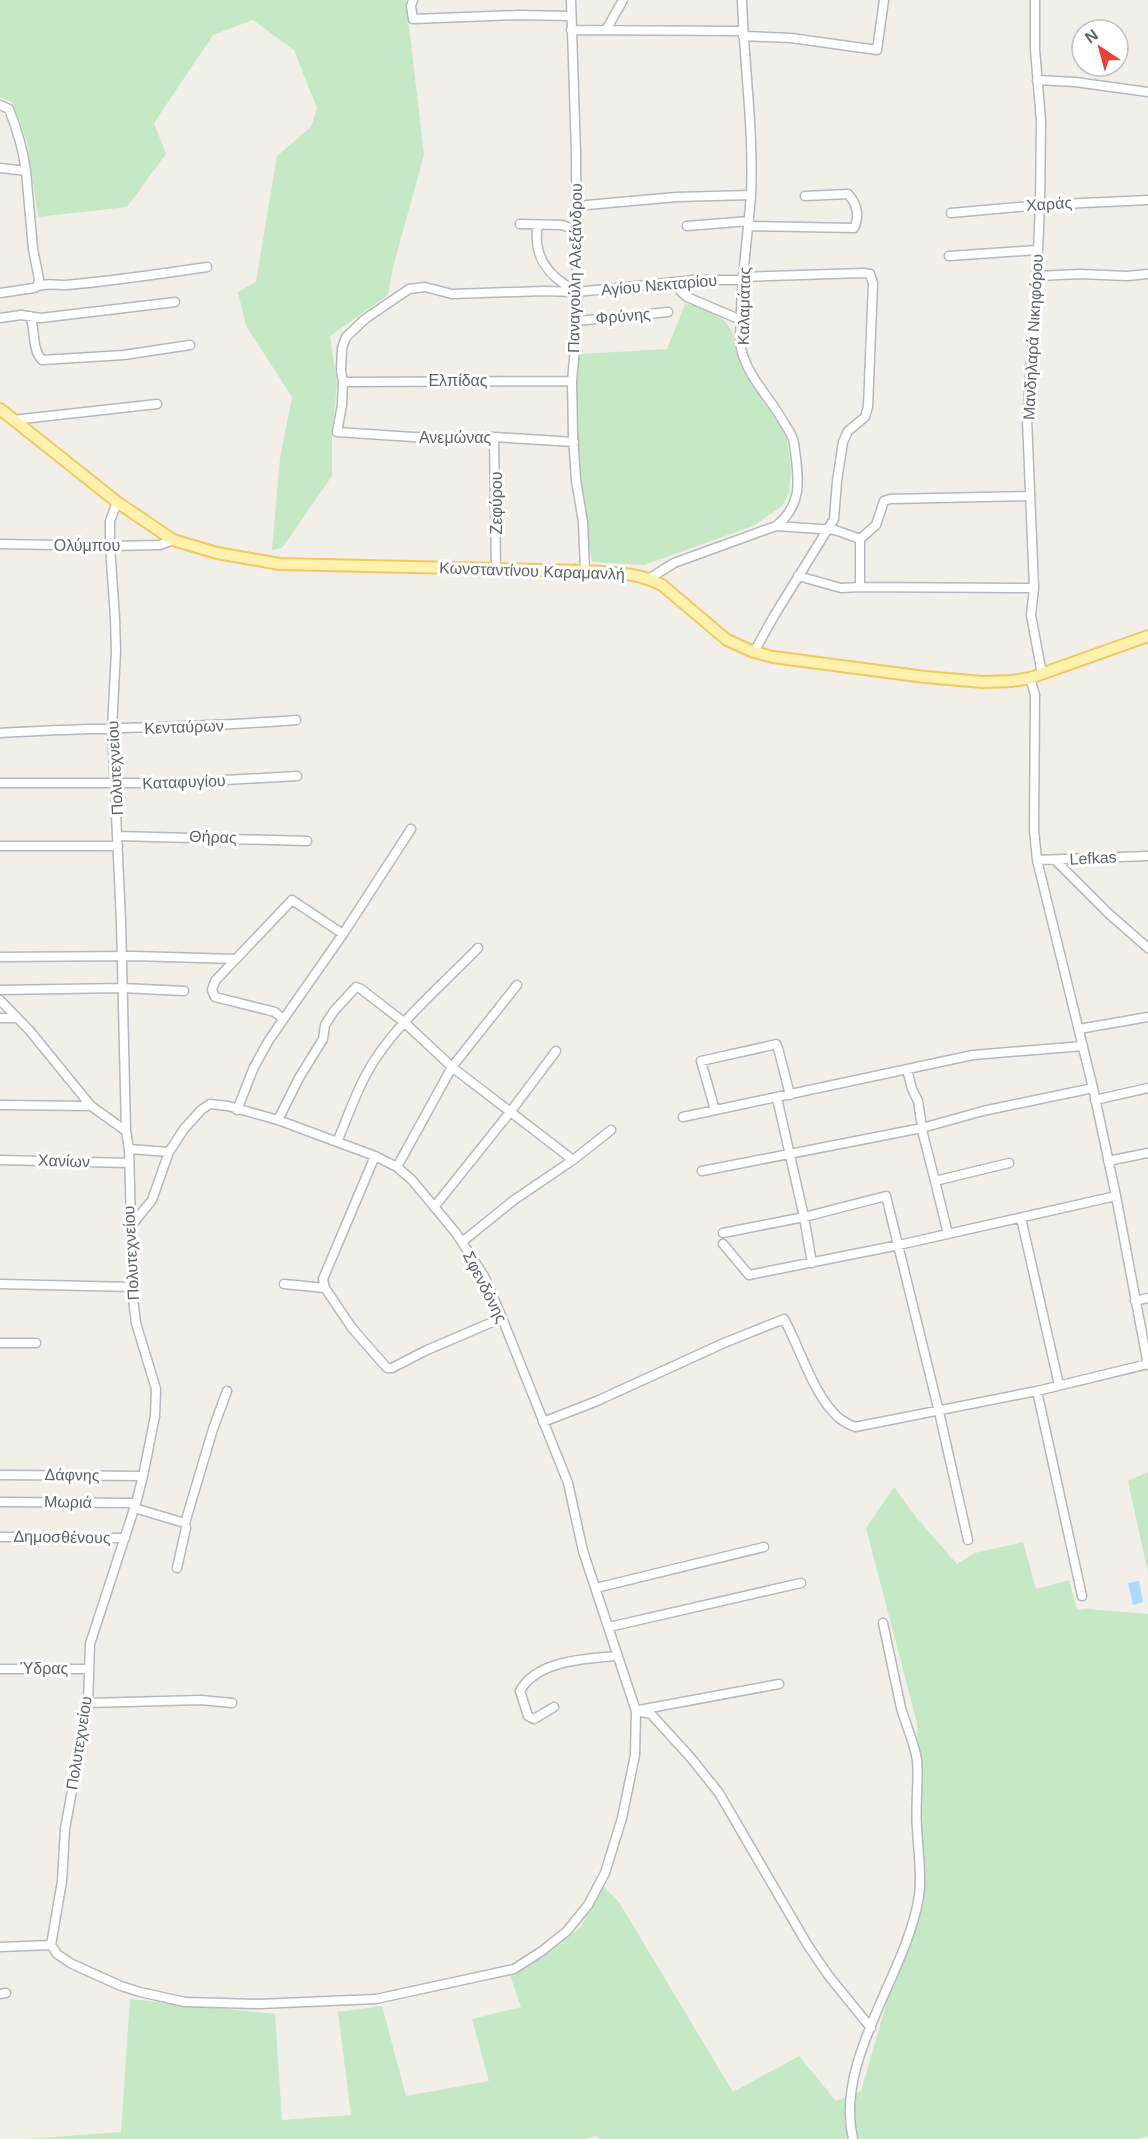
<svg xmlns="http://www.w3.org/2000/svg" width="1148" height="2139" font-family="Arial,sans-serif">
<style>
.green{fill:#c5e8c5}
.water{fill:#aadaff}
.lines{fill:none;stroke-linecap:round;stroke-linejoin:round}
.minor-casing{stroke:#b5b8bc;stroke-width:11}
.major-casing{stroke:#f2c960;stroke-width:14}
.minor{stroke:#fff;stroke-width:8}
.major{stroke:#fff2af;stroke-width:10}
.labels{text-anchor:middle;dominant-baseline:central;stroke-width:6;stroke-linejoin:round;paint-order:stroke}
.street-label{font-size:16px;fill:#5f6368;stroke:#fff}
</style>
<rect width="100%" height="100%" fill="#f1efe8"/>
<path class="green" d="M0,0h406l18,155 -31,112 -5,28 -58,41 7,48 -5,52v40l-50,72 -10,2 8,-92 12,-61 -46,-71 -8,-34 18,-10 21,-126 34,-29 6,-19 -23,-58 -41,-30 -40,15 -59,88 12,31 -39,53 -89,10 -11,-75 -14,-39 -13,-6z
M685,304l11,2 27,13 9,12 8,33 47,74 4,33 -2,22 -7,13 -29,20 -109,39 -52,-3 -7,-41 -8,-80v-81l4,-6 86,-5z
M1148,1472v101l-20,-92z
M894,1487l21,29 42,48 18,-11 48,-11 13,47 33,-9 8,30 10,-1 61,5v522l-10,3h-539l-1,-3 -14,3h-557l94,-7 9,-133 145,15 7,106 69,-5 -13,-103 44,-6 24,90 83,-15 -17,-62 49,-12 -11,-32 40,-23 31,-25 22,-41 16,16 114,190 66,-36 37,45 25,-10 59,-203 -3,-165 -51,-195z"/>
<path class="water" d="M1139,1581l4,21 -10,3 -5,-22z"/>
<g class="lines">
<g class="minor-casing">
<path id="minor" d="M413,0l-2,6 2,13 105,-4 53,1
M571,0l5,153 1,173 -5,55 1,54 3,45 7,42 2,49
M1035,0v49l6,72 -1,84 -4,91 -9,123 7,169 -3,27 11,59
M571,30l172,1
M606,30l17,-30
M743,36l48,2 86,12 7,-50
M1037,80l38,2 73,10
M0,105l9,4c8,20 14,40 17,62
M0,168l26,3 7,78 6,30 -1,6
M576,209l11,-4 89,-8 75,-2
M951,213l89,-8 108,-5
M520,224l42,1 14,5
M538,225c-6,30 10,51 36,65
M687,226l62,-5
M748,226l106,2c6,-12 3,-24 -6,-34l-43,2
M949,256l89,-6
M1037,276l43,-2 47,2 21,-2
M742,277l121,-4 7,1 3,9 -5,124 -3,10 -17,14 -5,11 -6,39 -3,38 -60,97 -20,36
M684,283l-3,3v6l6,5 54,23
M0,293l34,-5c8,-6 22,-3 32,-3 47,-4 94,-11 141,-18
M30,316c6,14 1,32 12,44l82,-5 66,-10
M0,318l21,-3 20,3 134,-16
M577,321l91,-9
M343,382l229,-1
M13,420l144,-16
M494,437l2,132
M574,442l-80,-5h-81l-76,-5 5,-27 1,-23 -2,-11 1,-23 4,-11 19,-18 44,-30 16,-2 27,7 92,-3 33,1 117,-12h48
M776,526l59,4 25,9
M0,544l110,2 50,-1 13,-5
M798,576l43,12 19,-1v-48l16,-14 8,-24 6,-2 140,-3
M650,578l24,-15 102,-37c29,-23 22,-50 18,-83 -1,-7 -6,-14 -10,-20 -13,-25 -37,-46 -43,-75 -2,-11 0,-24 0,-36 1,-39 7,-78 10,-117 3,-65 -7,-130 -9,-195
M860,587l174,1
M1030,678l5,17 -1,135 3,30 56,228 23,108 32,169
M0,733c99,-6 197,-5 296,-13
M0,783h171l126,-7
M118,836l189,5
M0,846h118
M1037,860l111,-4
M1055,860l53,53 40,35
M343,934l68,-105
M0,957l133,-1 103,3
M0,990l122,-2 62,3
M0,1000l30,31 61,75 35,25
M0,1018h17
M1079,1029l69,-12
M907,1069l5,20 6,12 5,33 12,47
M777,1098l27,119 8,46
M1095,1100l53,-12
M0,1105l91,1
M237,1110l17,-43 15,-27 74,-106 -51,-34 -77,81 -3,9 3,7 60,15 8,7
M715,1110l-14,-49 72,-16 3,-1 2,4 12,47
M683,1117l290,-62 110,-9
M278,1120l21,-42 24,-39 2,-14 9,-14 22,-24 5,2 44,34 47,44 121,93 38,-30
M337,1142c12,-28 22,-59 39,-84 25,-38 70,-77 102,-110
M0,1160l129,3
M1108,1161l40,-8
M397,1167l55,-100 65,-82
M702,1171l220,-43 61,-17 110,-23
M435,1206l76,-95 45,-60
M1021,1218l38,167
M131,1226l21,-26 17,-48
M723,1233l81,-16 82,-21 53,216 29,128
M948,1234l-13,-53 74,-18
M462,1242l52,-42 59,-40
M723,1244l26,31 150,-30 217,-49
M0,1284l133,3
M284,1284l41,4 27,40 35,40h5l35,-18 75,-32
M325,1288l-2,-9 52,-123
M1135,1301l13,-3
M0,1343h36
M1037,1391l45,205
M543,1422l54,-21 127,-58 60,-24c17,31 29,76 55,99 5,4 11,7 16,9l182,-36 111,-27
M0,1475l143,1
M0,1502l136,1
M134,1508l51,15 1,5 -9,40
M185,1523l28,-94 14,-38
M0,1537l125,1
M596,1588l168,-41
M609,1627l192,-44
M0,1669h88
M88,1703l113,-3 31,3
M554,1707l-20,12 -6,-3 -8,-25c17,-31 65,-32 97,-35
M639,1710l140,-26
M636,1711l15,3 40,44 28,35 88,151 21,31 43,53
M51,1945l6,9 15,10 49,22 19,6 45,10 74,2 117,-5 138,-30 28,-18 25,-20 21,-26 17,-32 17,-55 13,-63 1,-44 -53,-160 -15,-68 -66,-165 -18,-42 -28,-43 -44,-53 -15,-13 -22,-11 -97,-36 -50,-14 -18,-2 -9,6 -17,19 -15,23 -40,-3
M51,1945l11,-64 3,-52 23,-126 2,-59 46,-141 7,-27 12,-60 1,-27 -20,-66 -3,-24 -4,-150 -3,-18 -5,-210 -9,-193 4,-77 -1,-33 -5,-72v-25l7,-19
M0,1947l51,-2
M0,1994l6,-1
M853,2139c-19,-80 54,-165 66,-243 3,-22 -1,-46 -2,-68 -2,-23 2,-45 0,-68 -3,-18 -11,-35 -16,-52 -6,-28 -12,-57 -18,-85"/>
</g>
<g class="major-casing">
<path id="major" d="M0,409l117,93 56,38 44,13 63,11 305,7c27,2 53,1 77,14l65,55 27,12 19,5 152,20 58,5 29,-1 18,-3 118,-42"/>
</g>
<use href="#minor" class="minor"/>
<use href="#major" class="major"/>
</g>
<g class="labels">
<g class="street-label">
<text transform="translate(1049 204) rotate(-4)">Χαράς</text>
<text transform="translate(575 268) rotate(-89)">Παναγούλη Αλεξάνδρου</text>
<text transform="translate(659 285) rotate(-5)">Αγίου Νεκταρίου</text>
<text transform="translate(744 306) rotate(-89)">Καλαμάτας</text>
<text transform="translate(623 316) rotate(-5)">Φρύνης</text>
<text transform="translate(1033 337) rotate(-87)">Μανδηλαρά Νικηφόρου</text>
<text x="458" y="380">Ελπίδας</text>
<text x="455" y="437">Ανεμώνας</text>
<text transform="translate(496 503) rotate(-90)">Ζεφύρου</text>
<text x="87" y="545">Ολύμπου</text>
<text transform="translate(532 571) rotate(2)">Κωνσταντίνου Καραμανλή</text>
<text transform="translate(184 727) rotate(-2)">Κενταύρων</text>
<text transform="translate(115 768) rotate(-93)">Πολυτεχνείου</text>
<text transform="translate(184 782) rotate(-2)">Καταφυγίου</text>
<text transform="translate(213 837) rotate(2)">Θήρας</text>
<text transform="translate(1093 858) rotate(-3)">Lefkas</text>
<text transform="translate(64 1161) rotate(2)">Χανίων</text>
<text transform="translate(131 1253) rotate(-93)">Πολυτεχνείου</text>
<text transform="translate(485 1287) rotate(63)">Σφενδόνης</text>
<text transform="translate(72 1475) rotate(1)">Δάφνης</text>
<text transform="translate(68 1502) rotate(1)">Μωριά</text>
<text transform="translate(62 1537) rotate(1)">Δημοσθένους</text>
<text x="44" y="1668">Ύδρας</text>
<text transform="translate(79 1743) rotate(-81)">Πολυτεχνείου</text>
</g>
</g>
<g transform="translate(1100 48) rotate(324)"><circle r="28" fill="#ffffff" stroke="#bfc1c3" stroke-width="1.5"/>
<path d="M0-4.5L10 22L0 15L-10 22Z" fill="#ea4335"/>
<text y="-9" font-size="16" font-weight="bold" text-anchor="middle" fill="#5f6368">N</text>
</g>
</svg>
